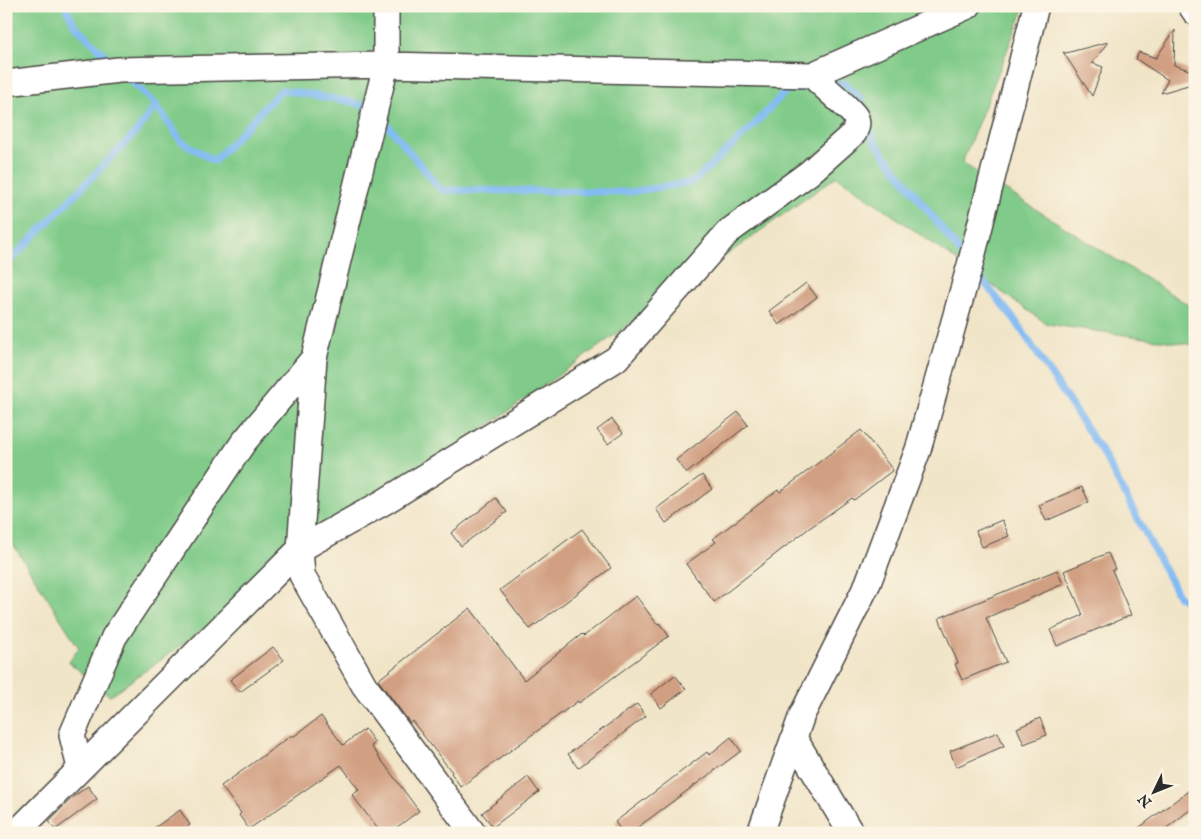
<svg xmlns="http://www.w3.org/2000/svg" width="1201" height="839" font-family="'IM FELL English',serif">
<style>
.green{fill:#80cb89;stroke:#567b5a}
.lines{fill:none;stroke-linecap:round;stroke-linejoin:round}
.stream{stroke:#82bbf3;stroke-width:7}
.building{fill:#d19f81}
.minor-casing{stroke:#494743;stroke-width:28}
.minor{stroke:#fff;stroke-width:25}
</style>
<rect width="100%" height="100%" fill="#fcf5e5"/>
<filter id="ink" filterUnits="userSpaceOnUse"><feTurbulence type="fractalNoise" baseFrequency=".02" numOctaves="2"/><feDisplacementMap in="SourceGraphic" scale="10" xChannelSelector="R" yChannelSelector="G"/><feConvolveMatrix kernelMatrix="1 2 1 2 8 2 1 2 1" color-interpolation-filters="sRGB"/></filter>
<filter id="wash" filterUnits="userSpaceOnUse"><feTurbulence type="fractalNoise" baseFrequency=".0096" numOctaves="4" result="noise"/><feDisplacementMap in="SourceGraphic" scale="20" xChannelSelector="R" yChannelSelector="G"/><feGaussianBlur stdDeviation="1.12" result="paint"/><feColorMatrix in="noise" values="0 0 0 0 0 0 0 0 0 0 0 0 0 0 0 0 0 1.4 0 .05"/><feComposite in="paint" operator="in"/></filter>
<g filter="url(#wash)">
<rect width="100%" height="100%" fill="#f1e5c8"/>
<path class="green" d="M6,6h1019l-63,157 233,146v36l-148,-21 -210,-148 -727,520 -41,-34 10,-14 -73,-115z"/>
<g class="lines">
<path class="stream" d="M65,6l10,19 39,39
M831,85l14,-2 15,15 14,43 92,119
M156,105l25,36 33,20 67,-71 72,12 17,6
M380,116l61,74 189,2 63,-10 57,-53 38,-40 27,-2
M6,265l132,-135 18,-25 -29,-28
M974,270l41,50 89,135 75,142 16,9"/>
</g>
<g id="blocks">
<path class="building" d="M1175,30l-1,35 21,7v11l-34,10 7,-13 -32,-21 3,-7 17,6z
M1108,42l-16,21 11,4 -11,29 -29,-44 3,1z
M806,283l11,14 -38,28 -10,-14z
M738,412l10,13 -61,48 -11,-13z
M612,419l11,14 -15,11 -11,-14z
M861,430l32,40 -39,30 -2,-2 -44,31 -94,73 -28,-38 30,-22 -3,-3 14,-11 51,-38 2,2z
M702,475l10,14 -46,34 -10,-14z
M1082,487l7,15 -43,19 -7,-16z
M496,498l11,14 -46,34 -10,-13z
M1002,520l7,16 -27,11 -6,-16z
M582,529l29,39 -81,61 -30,-39z
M1108,553l7,16 -3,1 19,45 -74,31 -7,-16 33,-15 -19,-44z
M1057,570l6,14 -77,34 20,44 -44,18 -7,-16 3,-1 -19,-45z
M636,596l21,28 2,-1 10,13 -90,67 -1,-2 -117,86 -10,-14 1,-1 -40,-51 -2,2 -32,-43 92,-72 54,72 58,-46 2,2z
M273,647l11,13 -44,32 -10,-12z
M675,675l11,14 -25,19 -10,-14z
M637,704l9,12 -68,52 -10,-14z
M321,716l22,29 22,-16 10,14 -4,3 48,65 -30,22h-8l-29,-38 7,-5 -18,-25 -92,64 -10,-14 2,-2 -20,-27 71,-51 1,2z
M1040,718l7,17 -23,9 -7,-16z
M998,732l6,14 -48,21 -6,-16z
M731,737l10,14 -111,82h-7l-8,-11 92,-70 2,3z
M528,777l11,15 -46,35 -11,-14z
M88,786l9,13 -42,31 -6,-9 24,-24z
M1195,786v20l-35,27h-28z
M180,810l10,15 -12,8h-31z"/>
</g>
</g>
<g filter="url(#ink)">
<use href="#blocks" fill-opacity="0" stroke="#494743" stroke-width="1"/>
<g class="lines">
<g class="minor-casing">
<path id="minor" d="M1191,6l4,6
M6,83l113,-13 267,-5 426,10 156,-69
M314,358l-14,191 2,26 62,110 109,148
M794,738l57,95
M80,768l-8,-33 42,-98 129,-194 71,-85 72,-293v-59
M16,833l284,-284 84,-47 232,-143 112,-127 81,-59 45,-40c2,-5 4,-9 2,-15 -3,-7 -36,-34 -44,-43
M760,833l42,-118 66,-132 50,-133 52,-185 66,-259"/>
</g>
<use href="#minor" class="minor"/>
</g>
</g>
<rect width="1201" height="839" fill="none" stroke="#fcf5e5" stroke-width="25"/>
<g transform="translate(1154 792) rotate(227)" stroke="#fcf5e5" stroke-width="4" paint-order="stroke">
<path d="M0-4L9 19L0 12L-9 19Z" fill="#2b2b2b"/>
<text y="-8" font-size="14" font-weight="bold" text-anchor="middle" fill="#2b2b2b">N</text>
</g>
</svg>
